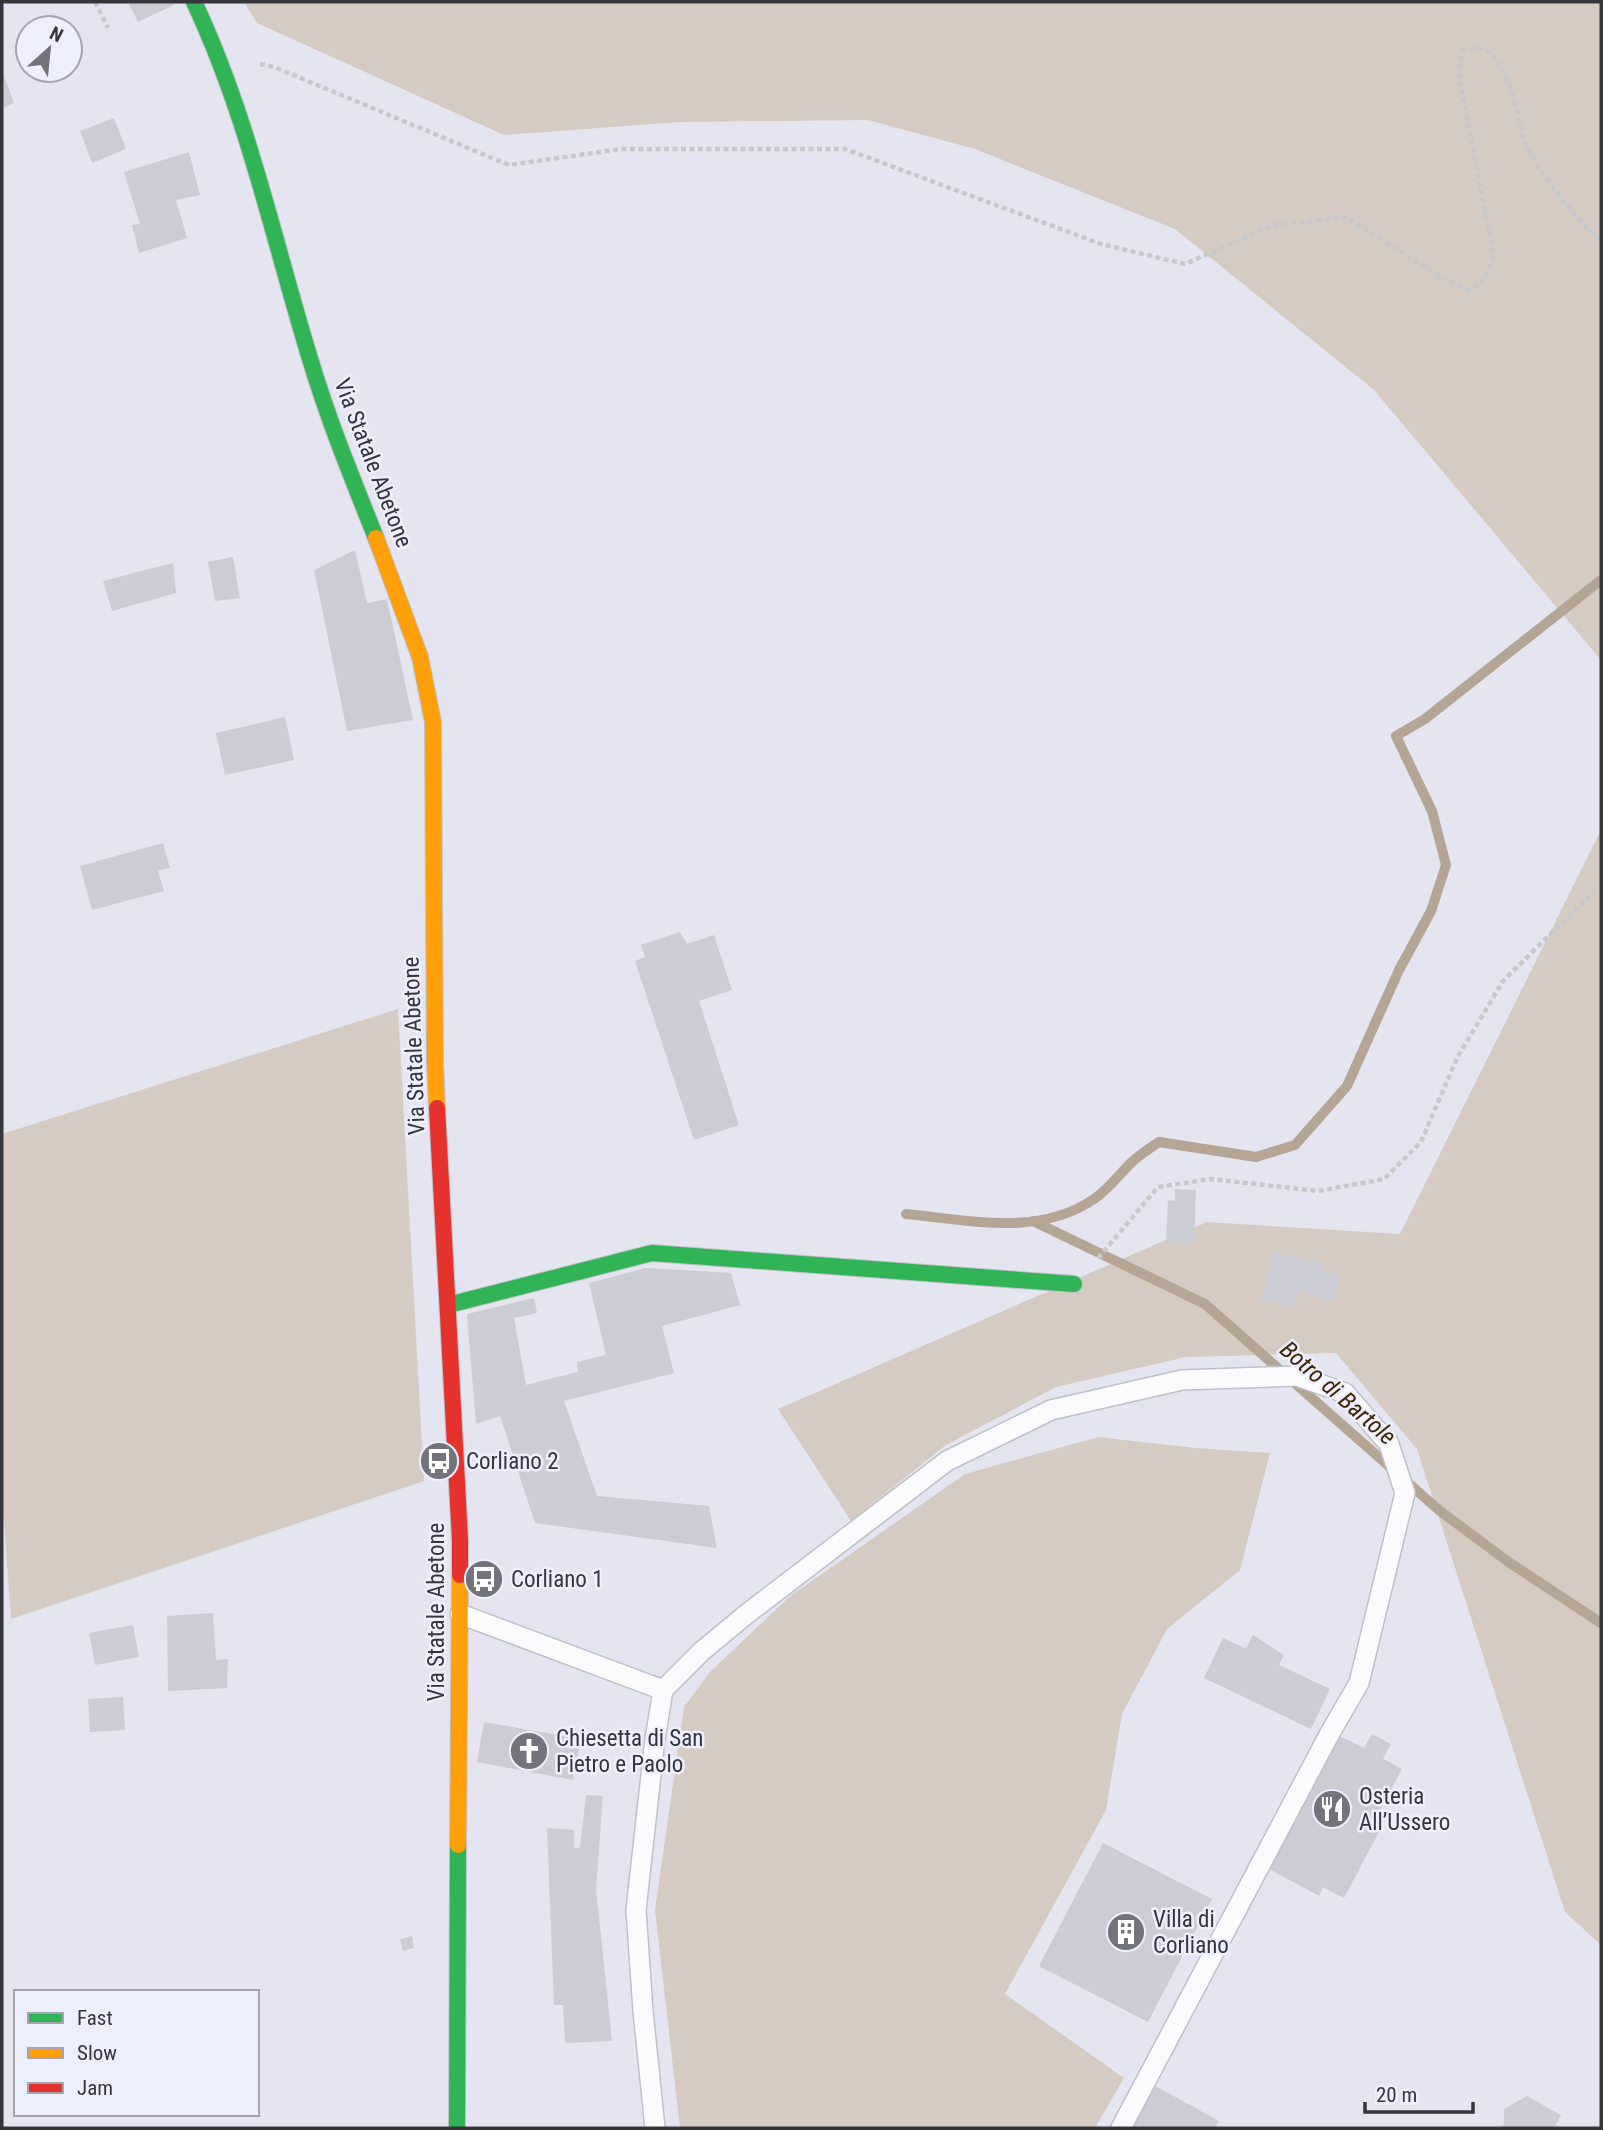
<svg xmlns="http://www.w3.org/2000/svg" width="1603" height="2130" font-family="'Roboto Condensed',sans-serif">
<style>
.green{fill:#d5cbc3}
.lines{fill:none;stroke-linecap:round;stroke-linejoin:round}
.stream{stroke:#b5a595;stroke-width:10}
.building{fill:#cbccd4}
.lane-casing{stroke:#bfc0c8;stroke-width:22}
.fast-casing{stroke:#bfc0c8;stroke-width:18}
.slow-casing{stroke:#bfc0c8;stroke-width:18}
.jam-casing{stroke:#bfc0c8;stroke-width:18}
.path{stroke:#c8c8cc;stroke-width:4.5;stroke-dasharray:5 3.5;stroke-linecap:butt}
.lane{stroke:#fbfbfd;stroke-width:19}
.fast{stroke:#30b455;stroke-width:16}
.slow{stroke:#ff9f0a;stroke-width:16}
.jam{stroke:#e5322d;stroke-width:16}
.labels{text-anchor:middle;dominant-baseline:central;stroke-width:5;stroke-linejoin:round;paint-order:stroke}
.street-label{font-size:23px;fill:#35353c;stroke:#edeefe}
.poi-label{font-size:23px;fill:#35353c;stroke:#edeefe;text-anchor:start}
.water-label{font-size:24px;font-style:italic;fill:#3f2600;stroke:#edeefe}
</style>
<rect width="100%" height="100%" fill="#e4e5f0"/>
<path class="green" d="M244,2h1357v658l-227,-270 -199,-161 -200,-80 -107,-29 -188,2 -176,13 -247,-112z
M1601,830v1115l-36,-33 -148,-463 -81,-96 -150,4 -130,30 -110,58 -95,76 -73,-112 429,-187 193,12z
M398,1009l26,472 -413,138 -9,-126v-359z
M1098,1437l97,11 75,5 -30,117 -73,59 -45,85 -16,96 -101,184 119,84 -29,50h-415l-25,-218 29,-203 26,-35 79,-75 176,-123z"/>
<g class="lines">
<path class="stream" d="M906,1214c62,6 133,23 188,-15 15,-10 26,-26 39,-38 8,-7 17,-13 26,-19l97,15 39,-12 52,-59 52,-116 32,-59 15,-46 -14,-54 -36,-75 29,-17 176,-139
M1033,1221l172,83 235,207 70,52 91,60"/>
</g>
<path class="building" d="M128,2h44l2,3 -36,17z
M2,71l12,32 -12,5z
M114,118l12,31 -34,14 -12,-32z
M189,152l11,43 -24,5 11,38 -48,15 -7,-28 8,-1 -16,-52z
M355,550l12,53 20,-4 26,121 -66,11 -33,-161z
M233,557l7,41 -25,3 -7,-39z
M173,563l3,30 -64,18 -9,-30z
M285,717l9,43 -69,15 -9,-42z
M163,843l7,25 -12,3 6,20 -72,19 -12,-44z
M680,932l7,12 27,-9 18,55 -33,11 40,124 -45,15 -59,-179 10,-4 -4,-12z
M1175,1189l21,1 -2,54 -28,-2 2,-42 7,1z
M1273,1252l49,11 -1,7 19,4 -7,28 -35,-11 -4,17 -33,-8z
M646,1268l85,5 9,32 -78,21 12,47 -110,28 33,95 112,10 8,42 -182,-25 -35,-107 -24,8 -9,-110 67,-16 3,15 -23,5 12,67 52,-13 -1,-10 29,-7 -17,-72z
M213,1613l3,47 12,-1 -1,29 -59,3 -1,-75z
M133,1625l6,32 -44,8 -6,-32z
M1253,1635l31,20 -5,10 51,24 -19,40 -107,-51 19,-40 23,11z
M123,1697l2,33 -35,2 -2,-33z
M484,1722l97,17 -8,41 -96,-18z
M1372,1734l19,10 -8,15 19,10 -31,59 8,4 -35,66 -21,-11 -4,9 -50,-27 70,-133 25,12z
M586,1795l17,1 -7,93 16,152 -47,2 -2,-38h-9l-7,-177 27,2v18h6z
M1103,1843l109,56 -64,123 -109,-56z
M412,1936l2,12 -11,3 -3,-12z
M1150,2083l69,38 -4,7h-90z
M1527,2096l34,19 -7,13h-53l3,-4v-15z"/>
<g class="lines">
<g class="lane-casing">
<path id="lane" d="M460,1614l203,76
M655,2128l-12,-117 -7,-101 19,-171 8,-49 39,-39 46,-38 199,-152 104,-51 131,-30 115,-4 48,17 44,51 16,49 -46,190 -29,50 -209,395"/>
</g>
<g class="fast-casing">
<path id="fast" d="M194,2c54,114 80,240 117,360 18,60 42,118 65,176
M448,1305l204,-52 422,31
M457,2128l1,-283"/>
</g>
<g class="slow-casing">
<path id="slow" d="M376,538l44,119 13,65 2,340 2,46
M458,1845l2,-270"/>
</g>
<g class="jam-casing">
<path id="jam" d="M437,1108l23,432v35"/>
</g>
<path class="path" d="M95,2l13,26
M260,64l14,3 235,98 112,-16h224l256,95 84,20 89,-39 72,-8 98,62 25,11 16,-10 9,-24 -35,-178 3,-27c4,-1 11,-4 16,-3 33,5 38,73 49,98 10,24 53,79 74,94
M1098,1258l60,-71 53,-8 107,12 66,-12 37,-37 36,-84 46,-77 98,-97"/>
<use href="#lane" class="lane"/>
<use href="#fast" class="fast"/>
<use href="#slow" class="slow"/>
<use href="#jam" class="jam"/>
</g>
<defs>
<g id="bus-disc" transform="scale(2.0125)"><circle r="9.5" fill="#72737b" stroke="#edeefe"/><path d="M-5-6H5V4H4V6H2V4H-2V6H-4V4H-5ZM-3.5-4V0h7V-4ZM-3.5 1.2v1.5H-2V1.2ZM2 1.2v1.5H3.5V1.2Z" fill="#fff"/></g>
<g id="church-disc" transform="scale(2.0125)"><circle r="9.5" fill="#72737b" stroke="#edeefe"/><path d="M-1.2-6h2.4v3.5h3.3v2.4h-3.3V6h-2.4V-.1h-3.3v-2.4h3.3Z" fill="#fff"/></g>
<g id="restaurant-disc" transform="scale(2.0125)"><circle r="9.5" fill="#72737b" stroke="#edeefe"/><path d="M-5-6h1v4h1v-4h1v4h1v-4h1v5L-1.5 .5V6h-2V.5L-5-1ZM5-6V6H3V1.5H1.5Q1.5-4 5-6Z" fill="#fff"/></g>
<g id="building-disc" transform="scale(2.0125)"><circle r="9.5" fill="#72737b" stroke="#edeefe"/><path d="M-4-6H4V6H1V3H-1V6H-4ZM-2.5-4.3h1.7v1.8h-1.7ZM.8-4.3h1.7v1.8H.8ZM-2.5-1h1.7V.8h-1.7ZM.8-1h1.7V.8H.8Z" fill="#fff"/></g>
</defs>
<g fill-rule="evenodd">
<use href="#bus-disc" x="439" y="1461"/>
<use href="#bus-disc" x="484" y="1579"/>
<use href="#church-disc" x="529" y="1751"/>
<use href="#restaurant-disc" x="1332" y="1809"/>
<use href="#building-disc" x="1126" y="1932"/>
</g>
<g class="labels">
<g class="street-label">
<text transform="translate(373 463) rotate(69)">Via Statale Abetone</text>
<text transform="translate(414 1046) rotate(-92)">Via Statale Abetone</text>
<text transform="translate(436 1612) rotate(-90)">Via Statale Abetone</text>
</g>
<g class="poi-label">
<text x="466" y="1461">Corliano 2</text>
<text x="511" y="1579">Corliano 1</text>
<text x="556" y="1738">Chiesetta di San<tspan x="556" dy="26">Pietro e Paolo</tspan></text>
<text x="1359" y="1796">Osteria<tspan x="1359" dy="26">All’Ussero</tspan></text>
<text x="1153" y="1919">Villa di<tspan x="1153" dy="26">Corliano</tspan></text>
</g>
<g class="water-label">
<text transform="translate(1338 1393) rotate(41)">Botro di Bartole</text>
</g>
</g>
<rect width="1603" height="2130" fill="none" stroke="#35353c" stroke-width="7"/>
<rect x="14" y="1990" width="245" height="126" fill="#edeefe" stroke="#a3a4b0" stroke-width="2"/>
<rect x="28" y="2013" width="35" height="10" fill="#30b455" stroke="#a3a4b0" stroke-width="2"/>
<text x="77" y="2025" font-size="21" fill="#35353c">Fast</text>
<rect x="28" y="2048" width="35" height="10" fill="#ff9f0a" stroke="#a3a4b0" stroke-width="2"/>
<text x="77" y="2060" font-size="21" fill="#35353c">Slow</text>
<rect x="28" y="2083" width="35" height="10" fill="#e5322d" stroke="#a3a4b0" stroke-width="2"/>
<text x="77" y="2095" font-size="21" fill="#35353c">Jam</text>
<g transform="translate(49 49) rotate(27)"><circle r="33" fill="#edeefe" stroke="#a3a4b0" stroke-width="2"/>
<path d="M0-5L12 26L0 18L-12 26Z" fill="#72737b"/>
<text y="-10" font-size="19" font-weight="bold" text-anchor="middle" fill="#35353c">N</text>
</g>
<path d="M1365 2102v10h108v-10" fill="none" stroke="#35353c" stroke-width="3.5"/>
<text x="1376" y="2102" font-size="21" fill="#35353c" stroke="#edeefe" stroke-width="5" paint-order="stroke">20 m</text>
</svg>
